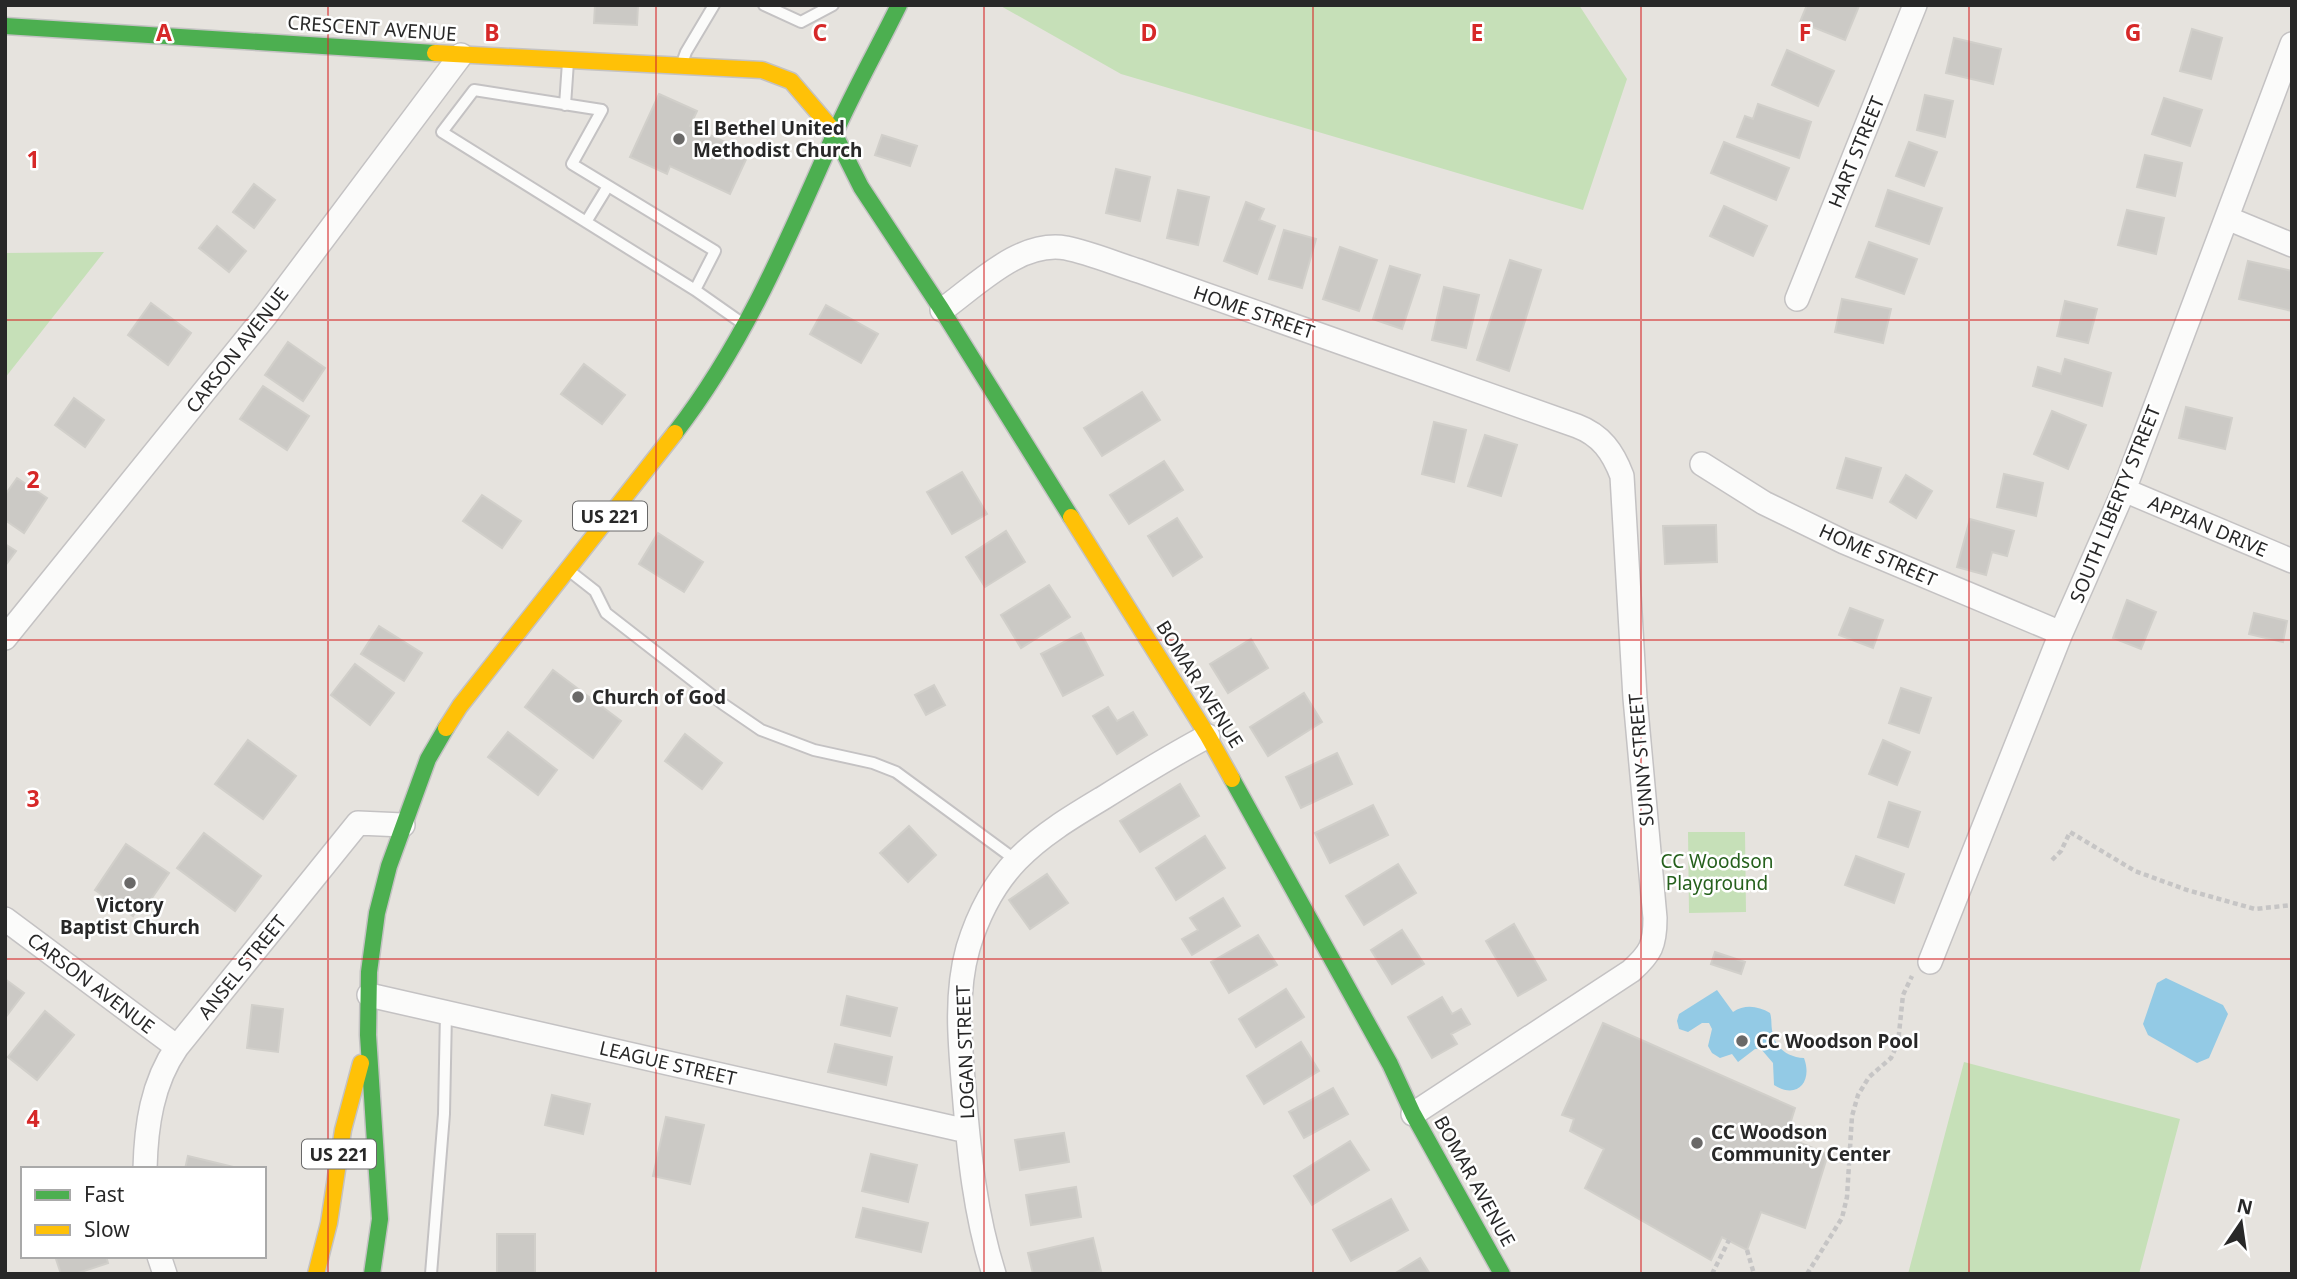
<svg xmlns="http://www.w3.org/2000/svg" width="2297" height="1279" font-family="'Noto Sans',sans-serif">
<style>
.green{fill:#c6e0b8}
.water{fill:#93cae5}
.building{fill:#cbc9c5;stroke:#d1cfca;stroke-width:2}
.lines{fill:none;stroke-linecap:round;stroke-linejoin:round}
.lane-casing{stroke:#c4c2c3;stroke-width:14}
.street-casing{stroke:#c4c2c3;stroke-width:26}
.fast-casing{stroke:#c4c2c3;stroke-width:19}
.slow-casing{stroke:#c4c2c3;stroke-width:19}
.path{stroke:#c6c5c5;stroke-width:4.5;stroke-dasharray:5 3.5;stroke-linecap:butt}
.lane{stroke:#fbfbfa;stroke-width:10}
.street{stroke:#fbfbfa;stroke-width:23}
.fast{stroke:#4caf50;stroke-width:16}
.slow{stroke:#ffc107;stroke-width:16}
.grid{fill:none;stroke:#d62828;stroke-width:2;stroke-opacity:0.55}
.poi-dot{fill:#6a6968;stroke:#fff;stroke-width:2.5}
.labels{text-anchor:middle;dominant-baseline:central;stroke-width:5;stroke-linejoin:round;paint-order:stroke}
.shield{fill:#fff;stroke:#686868;stroke-width:2}
.shield-label{font-size:18px;font-weight:bold;fill:#282828}
.street-label{font-size:19px;fill:#282828;stroke:#fff}
.poi-label{font-size:19px;font-weight:bold;fill:#282828;stroke:#fff;text-anchor:start}
.park-label{font-size:19px;fill:#25601c;stroke:#fff}
.grid-label{font-size:23px;text-anchor:middle;font-weight:bold;fill:#d62828;stroke:#fff;stroke-width:5;stroke-linejoin:round;paint-order:stroke}
</style>
<rect width="100%" height="100%" fill="#e6e3de"/>
<path class="green" d="M999,5h580l48,74 -44,131 -462,-136z
M104,252l-99,126v-125z
M1688,832h57l1,80 -57,1z
M1964,1062l216,57 -41,155h-231z"/>
<path class="water" d="M2166,978l57,27 5,9 -19,44 -12,5 -49,-28 -5,-11 14,-41z
M1717,990l16,22c12,-8 25,-6 37,1 2,6 1,11 2,17 2,17 15,27 32,28 9,24 -7,42 -30,27l-1,-22 -12,-14h-6l-17,13 -6,-8 -12,4 -8,-5 -4,-7 4,-17 -3,-6h-7l-14,9 -9,-3 -2,-8 2,-7z"/>
<path class="building" d="M595,5h43l-1,20 -43,-2z
M1807,5h50l2,1 -14,34 -45,-18z
M2192,29l30,9 -11,41 -31,-8z
M1954,38l47,11 -8,35 -47,-11z
M1787,50l47,21 -16,35 -46,-21z
M659,94l38,17 -7,15 59,27 -19,41 -60,-28 -3,8 -37,-17z
M1925,95l28,6 -8,36 -28,-7z
M2164,98l38,12 -12,36 -38,-12z
M1758,104l53,18 -12,36 -62,-21 8,-21 8,3z
M882,135l35,11 -7,20 -35,-11z
M1724,142l65,26 -13,32 -65,-27z
M1909,142l28,10 -13,34 -28,-10z
M2145,155l37,8 -7,33 -38,-9z
M1116,169l34,8 -10,44 -34,-8z
M254,184l21,16 -21,28 -21,-16z
M1178,190l31,7 -11,48 -31,-7z
M1888,190l54,18 -13,36 -53,-18z
M1246,202l18,7 -5,11 16,6 -18,48 -33,-13z
M1724,206l43,20 -14,30 -43,-20z
M2127,210l37,8 -8,36 -38,-9z
M217,226l29,25 -17,21 -30,-24z
M1284,230l32,9 -14,49 -33,-9z
M1869,242l48,17 -13,35 -48,-17z
M1340,247l37,13 -18,51 -36,-12z
M1510,260l31,10 -32,101 -32,-11z
M2248,261l44,10v40l-53,-12z
M1390,266l30,9 -18,54 -29,-10z
M1444,287l35,8 -13,53 -34,-8z
M1842,299l49,10 -8,34 -48,-11z
M2065,301l32,8 -9,34 -31,-7z
M151,303l40,30 -23,32 -40,-30z
M826,305l52,29 -17,29 -51,-29z
M288,342l37,26 -22,33 -38,-26z
M2065,359l46,14 -9,33 -69,-20 5,-19 23,7z
M584,364l41,31 -23,29 -41,-30z
M263,386l46,30 -22,34 -47,-31z
M1142,392l18,28 -58,36 -18,-28z
M74,398l30,22 -19,27 -30,-22z
M2186,407l46,11 -7,31 -46,-11z
M2052,411l34,14 -18,44 -34,-15z
M1434,422l32,8 -12,52 -32,-8z
M1485,435l32,10 -16,51 -33,-10z
M1846,458l35,10 -9,30 -35,-10z
M1164,461l19,29 -54,34 -19,-29z
M962,472l25,42 -35,20 -25,-42z
M2004,474l39,9 -7,33 -39,-9z
M1906,475l26,16 -16,27 -26,-16z
M17,478l30,20 -23,35 -19,-13v-25z
M482,495l39,26 -19,27 -39,-27z
M1177,518l25,39 -29,19 -25,-40z
M1970,519l44,12 -7,25 -15,-4 -6,23 -29,-8z
M1716,525l1,37 -52,2 -2,-38z
M1006,531l19,31 -40,25 -19,-30z
M658,533l45,29 -19,30 -45,-28z
M5,544l11,7 -11,15z
M1049,585l21,32 -49,31 -20,-33z
M2127,600l29,12 -15,37 -28,-11z
M1850,608l33,12 -10,28 -34,-13z
M2254,613l33,8 -4,21 -34,-8z
M379,626l43,27 -18,28 -43,-27z
M1081,633l22,42 -40,21 -22,-42z
M1251,639l17,29 -40,25 -18,-29z
M355,664l39,29 -24,32 -39,-30z
M553,670l68,51 -28,37 -68,-51z
M934,685l11,20 -19,10 -11,-20z
M1901,688l30,10 -12,35 -30,-10z
M1304,693l18,29 -54,34 -18,-29z
M1108,707l9,14 16,-9 14,23 -30,19 -24,-38z
M508,732l49,38 -19,25 -50,-38z
M685,734l37,29 -20,26 -37,-28z
M248,740l48,36 -33,43 -48,-35z
M1883,740l27,12 -13,33 -28,-11z
M1337,753l15,31 -51,24 -15,-31z
M1180,784l19,32 -59,36 -20,-31z
M1889,802l31,10 -12,35 -30,-10z
M1373,805l15,30 -58,28 -15,-30z
M909,826l27,29 -28,27 -28,-29z
M204,833l57,43 -26,35 -58,-43z
M1205,836l20,32 -49,32 -20,-32z
M126,844l43,29 -24,35 -5,-4 -7,12 -38,-26z
M1856,856l48,18 -10,29 -49,-18z
M1398,864l18,29 -52,32 -18,-29z
M1047,874l21,29 -38,26 -21,-29z
M1223,898l17,28 -48,29 -10,-16 16,-9 -8,-12z
M1514,924l32,56 -28,16 -32,-55z
M1402,930l22,34 -32,20 -21,-34z
M1258,935l19,30 -48,28 -18,-31z
M1715,952l30,10 -4,12 -30,-10z
M5,979l19,14 -19,25z
M1286,989l18,28 -48,30 -17,-28z
M847,996l50,12 -7,28 -49,-11z
M1442,997l10,17 9,-5 9,15 -19,10 6,10 -25,14 -24,-41z
M252,1005l31,4 -5,43 -31,-4z
M45,1011l29,24 -37,45 -29,-23z
M1603,1023l192,85 -9,29 42,17 -23,74 -44,-16 -14,38 -25,-13 -11,23 -126,-72 19,-39 -34,-18 4,-12 -12,-4z
M1301,1042l18,29 -55,33 -17,-28z
M835,1044l57,13 -6,28 -58,-13z
M1333,1088l15,26 -44,24 -15,-26z
M552,1095l38,9 -7,30 -38,-9z
M666,1117l38,8 -14,59 -37,-8z
M1064,1133l5,29 -49,8 -5,-30z
M1350,1141l19,29 -57,35 -18,-29z
M871,1154l46,11 -9,37 -46,-11z
M188,1156l50,12 -1,1h-52z
M1076,1187l5,30 -50,8 -5,-30z
M1391,1199l17,31 -57,31 -18,-31z
M863,1208l65,15 -7,29 -65,-15z
M497,1234h38v39h-38z
M1093,1238l8,33 -11,3h-57l-5,-21z
M55,1256h51l2,7 -33,11h-14z
M1420,1258l10,16h-36z"/>
<g class="lines">
<g class="lane-casing">
<path id="lane" d="M764,5l37,17 32,-17
M682,63l4,-11 28,-47
M565,105l3,-43
M586,222l22,-36
M695,290l20,-39 -143,-87 30,-54 -128,-20 -32,42 253,158 47,33
M572,573l23,18 11,22 117,91 38,26 53,20 59,13 23,9 121,89
M431,1274l13,-160 2,-102"/>
</g>
<g class="street-casing">
<path id="street" d="M2227,218l65,27
M1797,299l118,-294
M942,310c35,-25 78,-70 124,-62 25,5 50,16 73,23l438,155c24,9 36,26 45,50l13,222 20,220c0,27 -4,35 -24,53l-218,143
M1702,464l62,39 80,39 217,91
M2124,490l168,71
M5,638l261,-323 195,-260
M5,919l172,128
M1930,962l131,-329 63,-143 168,-446
M369,995l598,136
M145,1169c1,-43 7,-86 32,-122l181,-224 45,2
M159,1256l6,18
M994,1274c-19,-60 -25,-121 -30,-183 -4,-47 -9,-97 4,-143 10,-33 25,-63 49,-88 24,-25 56,-44 86,-62 35,-22 69,-43 105,-62"/>
</g>
<g class="fast-casing">
<path id="fast" d="M5,26l430,27
M832,129l29,58 81,123 129,207
M675,433c70,-90 114,-196 160,-300 19,-43 43,-85 64,-128
M1232,779l158,285 23,50 89,160
M372,1274l8,-55 -12,-184 1,-63 8,-59 12,-47 39,-107 18,-31"/>
</g>
<g class="slow-casing">
<path id="slow" d="M435,53l327,17 29,11 41,48
M1071,517l137,219 24,43
M446,728l14,-22 215,-273
M316,1274l13,-51 14,-93 18,-67"/>
</g>
<path class="path" d="M2052,860l9,-9 9,-19 65,39 52,19 68,19 37,-4
M1747,1250l7,24
M1712,1274l17,-34
M1807,1274l35,-56 5,-21 5,-81 6,-21 11,-18 22,-19 7,-15 5,-48 9,-19"/>
<use href="#lane" class="lane"/>
<use href="#street" class="street"/>
<use href="#fast" class="fast"/>
<use href="#slow" class="slow"/>
</g>
<path class="grid" d="M328,5v1269M656,5v1269M984,5v1269M1313,5v1269M1641,5v1269M1969,5v1269M5,320h2287M5,640h2287M5,959h2287"/>
<g class="poi-dot">
<circle cx="679" cy="139" r="7"/>
<circle cx="578" cy="697" r="7"/>
<circle cx="130" cy="883" r="7"/>
<circle cx="1742" cy="1041" r="7"/>
<circle cx="1697" cy="1143" r="7"/>
</g>
<g class="labels">
<g class="shield">
<rect x="573" y="501.5" width="74" height="29" rx="5"/>
<rect x="302" y="1139.5" width="74" height="29" rx="5"/>
</g>
<g class="shield-label">
<text x="610" y="516">US 221</text>
<text x="339" y="1154">US 221</text>
</g>
<g class="street-label">
<text transform="translate(372 28) rotate(4)">CRESCENT AVENUE</text>
<text transform="translate(1856 152) rotate(-68)">HART STREET</text>
<text transform="translate(1254 312) rotate(19)">HOME STREET</text>
<text transform="translate(237 350) rotate(-52)">CARSON AVENUE</text>
<text transform="translate(2115 504) rotate(-68)">SOUTH LIBERTY STREET</text>
<text transform="translate(2208 526) rotate(23)">APPIAN DRIVE</text>
<text transform="translate(1878 555) rotate(24)">HOME STREET</text>
<text transform="translate(1200 684) rotate(58)">BOMAR AVENUE</text>
<text transform="translate(1641 760) rotate(-95)">SUNNY STREET</text>
<text transform="translate(242 967) rotate(-51)">ANSEL STREET</text>
<text transform="translate(91 983) rotate(37)">CARSON AVENUE</text>
<text transform="translate(965 1052) rotate(-92)">LOGAN STREET</text>
<text transform="translate(668 1063) rotate(13)">LEAGUE STREET</text>
<text transform="translate(1475 1181) rotate(61)">BOMAR AVENUE</text>
</g>
<g class="poi-label">
<text x="693" y="128">El Bethel United<tspan x="693" dy="22">Methodist Church</tspan></text>
<text x="592" y="697">Church of God</text>
<text x="130" y="905" text-anchor="middle">Victory<tspan x="130" dy="22">Baptist Church</tspan></text>
<text x="1756" y="1041">CC Woodson Pool</text>
<text x="1711" y="1132">CC Woodson<tspan x="1711" dy="22">Community Center</tspan></text>
</g>
<g class="park-label">
<text x="1717" y="861">CC Woodson<tspan x="1717" dy="22">Playground</tspan></text>
</g>
</g>
<g class="grid-label">
<text x="164" y="41">A</text>
<text x="492" y="41">B</text>
<text x="820" y="41">C</text>
<text x="1149" y="41">D</text>
<text x="1477" y="41">E</text>
<text x="1805" y="41">F</text>
<text x="2133" y="41">G</text>
<text x="33" y="168">1</text>
<text x="33" y="488">2</text>
<text x="33" y="807">3</text>
<text x="33" y="1127">4</text>
</g>
<rect width="2297" height="1279" fill="none" stroke="#282828" stroke-width="14"/>
<rect x="21" y="1167" width="245" height="91" fill="#ffffff" stroke="#a9a9a9" stroke-width="2"/>
<rect x="35" y="1190" width="35" height="10" fill="#4caf50" stroke="#a9a9a9" stroke-width="2"/>
<text x="84" y="1202" font-size="21" fill="#282828">Fast</text>
<rect x="35" y="1225" width="35" height="10" fill="#ffc107" stroke="#a9a9a9" stroke-width="2"/>
<text x="84" y="1237" font-size="21" fill="#282828">Slow</text>
<g transform="translate(2241 1223) rotate(13)" stroke="#ffffff" stroke-width="5" paint-order="stroke">
<path d="M0-5L12 26L0 18L-12 26Z" fill="#282828"/>
<text y="-10" font-size="19" font-weight="bold" text-anchor="middle" fill="#282828">N</text>
</g>
</svg>
